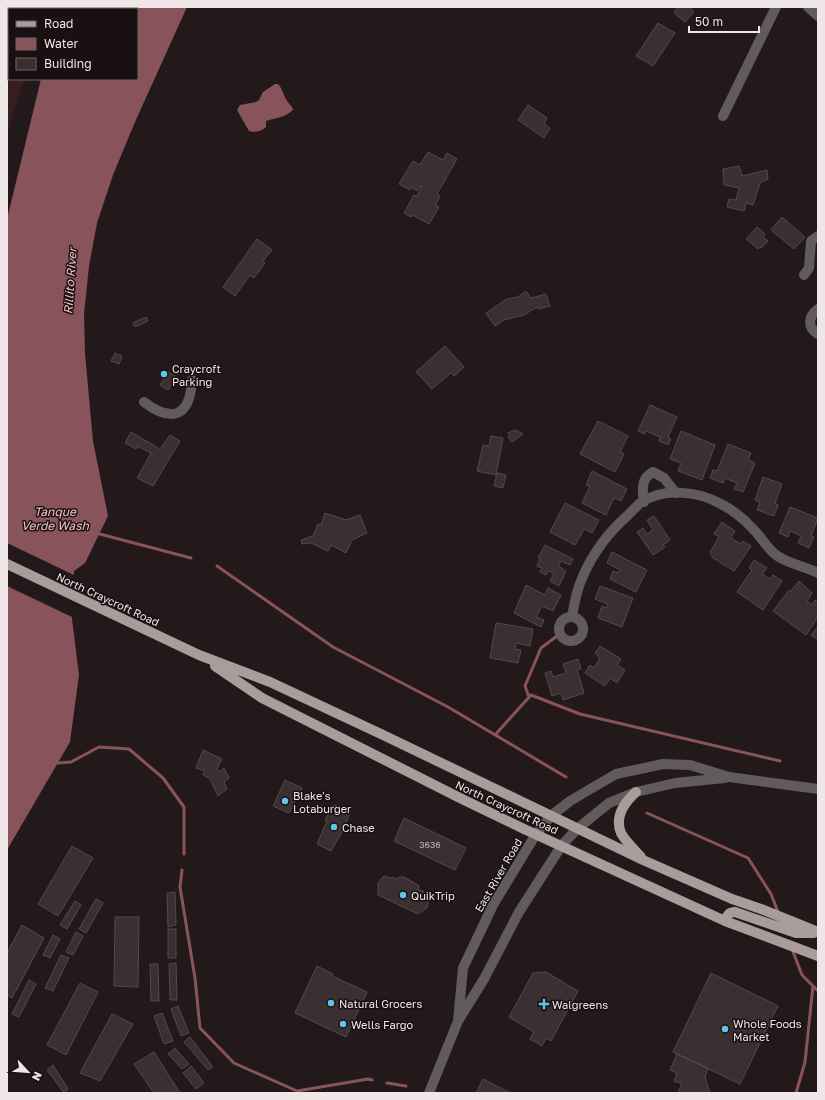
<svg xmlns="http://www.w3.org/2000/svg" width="825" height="1100" font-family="'Golos Text',sans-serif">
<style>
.green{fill:#391c21}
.water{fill:#88535b}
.pier{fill:#23191a}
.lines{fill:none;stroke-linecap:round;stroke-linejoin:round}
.stream{stroke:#88535b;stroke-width:3}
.building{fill:#3b2f31;stroke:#55494a}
.minor{stroke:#615b5c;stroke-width:10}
.major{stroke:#a89c9d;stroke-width:10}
.poi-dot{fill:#5cc7e7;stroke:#191011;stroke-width:1.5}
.labels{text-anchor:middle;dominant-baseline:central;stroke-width:3;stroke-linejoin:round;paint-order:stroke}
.number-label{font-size:9px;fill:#c1b8ba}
.poi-label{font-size:11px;fill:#eee6e7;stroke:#191011;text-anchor:start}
.street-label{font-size:11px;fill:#eee6e7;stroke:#191011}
.water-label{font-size:12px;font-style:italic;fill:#f4c0c6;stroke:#191011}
</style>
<rect width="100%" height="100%" fill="#23191a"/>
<path class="green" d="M7,7h17v2h-15v70h15l-17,55z"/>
<path class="water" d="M59,7h128l-52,115 -22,53 -16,48 -8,43 -5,48 1,40 8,87 15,75 -23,47 -11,8 -2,48 7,56 -9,67 -63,108v-631l34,-140h96v-70h-78z
M275,84h3c4,4 5,10 8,15 2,4 5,6 7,10l-1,2c-11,8 -15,6 -26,10v6c-4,4 -12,6 -17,4l-12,-21 3,-5 16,-3 3,-2 4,-8z"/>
<path class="pier" d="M7,543l69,33 -2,42 -67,-32z"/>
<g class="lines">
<path class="stream" d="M96,533l95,25
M217,566l116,81 115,60 118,70
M529,697l-4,-11 16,-38 16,-12
M495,735l36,-40 49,19 200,47
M55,761l3,2 13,-1 28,-15 30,2 34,29 21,29v47
M647,813l101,45 23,36 7,18
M182,870l-2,17 15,91 5,50 34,35 63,28 71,-12 4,1
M792,949l10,26 16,16
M387,1083l19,3
M796,1093l9,-31 8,-76"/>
</g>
<path class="building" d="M678,7h11l5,5 -9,10 -11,-9z
M658,23l17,10 -22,33 -17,-10z
M528,105l19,13 -3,6 6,4 -6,10 -26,-18z
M428,152l15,8 4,-7 10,6 -20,35 3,2 -5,10 4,1 -10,17 -17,-9 -1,2 -7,-4 10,-18 3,1 5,-10h-2l-3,5 -6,-4 -1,3 -11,-6 14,-23 7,4z
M739,166l3,10 25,-6 1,9 -8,4 -7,22 -7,-2 -2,8 -17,-4 2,-8 7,1 3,-12 -15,-3 -1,-16z
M782,217l23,20 -11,12 -23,-19z
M757,227l8,7 -2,3 5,4 -7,7 -1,-1 -2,2 -12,-10z
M257,239l15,11 -9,11 2,2 -11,15 -4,-3 -15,21 -12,-9z
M526,291l5,7 15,-4 4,12 -12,3 -1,-2 -13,8 -20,5 -9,6 -9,-13 21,-14 11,-2z
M146,317l2,4 -13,6 -2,-4z
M445,346l19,21 -10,9 -3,-3 -19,16 -16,-17z
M115,353l7,3 -3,8 -8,-3z
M168,372l8,5 -8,13 -8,-5z
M650,405l27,12 -9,20 3,2 -3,6 -9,-4 1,-4 -14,-6 -1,3 -7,-3z
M598,421l30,15 -8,16 4,2 -9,18 -35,-18z
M515,430l8,4 -11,8 -4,-5 2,-1 -2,-3z
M681,431l34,14 -13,35 -24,-9 3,-8 -11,-4z
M131,432l29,17 10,-14 10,6 -27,45 -16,-8 14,-25 -14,-7 -1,3 -11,-6z
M491,436l12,2 -7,37 -19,-4 6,-26 6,1z
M728,444l23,9 -3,7 7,3 -12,29 -9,-3 3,-6 -12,-5 -2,5 -13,-5 3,-8 4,1z
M592,471l35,18 -6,12 -7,-3 -8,17 -24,-12 8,-17 -4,-1z
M497,473l9,2 -3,13 -9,-2z
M763,477l19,7 -7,19 3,2 -4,11 -17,-6 3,-8 -5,-2z
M565,503l34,17 -7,13 -8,-4 -9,16 -25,-13z
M790,507l28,11 -7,18 3,1 -5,11 -11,-5 3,-7 -11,-5 -2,6 -9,-4z
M325,513l21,7 14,-5 7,18 -15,7 -6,13 -15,-8 -3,6 -17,-8 -9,1 -1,-4 12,-4 5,-12 3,1z
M654,516l16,24 -7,5 2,2 -12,8 -16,-23 6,-4 4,6 6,-4 -6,-10z
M722,522l13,9 -4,7 10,6 2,-3 8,5 -17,25 -21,-13 -3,-6 9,-15 -5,-3z
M545,545l28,14 -3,6 -9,-4 -3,5 8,5 -7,15 -9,-5 4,-8 -6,-2 -2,4 -6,-3 2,-4 -5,-2 3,-7 -2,-1z
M612,552l35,18 -11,22 -26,-13 3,-8 6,2 1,-3 -13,-7z
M754,560l13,8 -5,6 8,5 3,-4 9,6 -19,29 -26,-18 15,-22 -3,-2z
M799,581l13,12 -5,8 5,4 3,-5 3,2v15l-12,18 -33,-24 16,-21 2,1z
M526,585l19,10 3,-7 13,7 -8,16 -11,-5 -6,11 8,3 -3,7 -27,-14z
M600,586l33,12 -11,29 -24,-9 4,-12 4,2 2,-4 -13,-5z
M496,623l37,6 -3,17 -14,-3 -1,6 6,1 -3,13 -28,-5z
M818,626v14l-7,-5z
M600,646l21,13 -4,6 8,5 -8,13 -7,-5 -5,8 -20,-13 5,-8 4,3 6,-10 -5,-5z
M578,659l3,10 -4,1 7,23 -21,7 -2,-7 -9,3 -7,-23 6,-2 2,6 13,-4 -3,-9z
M203,750l19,9 -5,10 2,3 5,-4 5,10 -5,4 3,7 -9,7 -8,-17 -7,-4 2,-4 -9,-3z
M285,780l17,8 -13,25 -16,-7z
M333,805l10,2 7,6 -7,17 -12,21 -14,-7 10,-23 -2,-1z
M404,818l62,30 -11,22 -61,-29z
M72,846l21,12 -35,58 -20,-12z
M384,876l7,2 1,-1 5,2 2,-2h5l12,7 3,2 -1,3 6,3 -1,1 7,5 -3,10 -9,6 -40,-19v-12z
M175,892l1,33 -8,2 -1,-34z
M96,899l7,4 -17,30 -7,-4z
M75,901l6,4 -14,24 -7,-4z
M115,917h24l-1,70 -24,-1z
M22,925l22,13 -32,60 -5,-3v-42z
M168,929h8v29h-8z
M76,932l7,4 -10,19 -7,-3z
M53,935l7,4 -10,19 -7,-3z
M61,955l8,3 -16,33 -8,-3z
M176,963l1,37h-7l-1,-36z
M150,964h8l1,37h-8z
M317,966l16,8 -1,2 35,16 -21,45 -51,-24z
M546,972l32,19 -27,50 -5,-3 -4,8 -12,-7 4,-7 -25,-15 24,-44z
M711,973l67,33 -38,78 -67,-32z
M29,980l7,4 -17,33 -7,-3z
M80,983l18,9 -32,63 -19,-10z
M178,1006l11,27 -8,3 -10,-27z
M162,1013l11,28 -9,3 -10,-28z
M112,1014l21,10 -33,57 -20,-8z
M190,1037l23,30 -5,3 -24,-28z
M175,1048l14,16 -7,5 -14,-15z
M154,1052l26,41h-26l-20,-29z
M677,1054l31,14 -3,9 5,16h-30l-2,-1 4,-8 -8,-3 3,-8 -7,-3z
M53,1065l15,24 -4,4 -17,-23z
M191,1066l13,17 -8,6 -13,-16z
M483,1079l23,12 5,2h-35z"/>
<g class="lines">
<path class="minor" d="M808,7l10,9
M723,116l53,-109
M804,275l5,-7 2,-27 7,-5
M818,309c-10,7 -11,19 0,25
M144,402c28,21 46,15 48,-22
M644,502c-2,-12 -3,-24 9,-30l11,6 12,15
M572,617c2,-13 5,-28 11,-41 10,-23 25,-43 44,-60 4,-4 9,-9 13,-13 23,-16 58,-12 81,1 12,6 24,16 33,26 8,8 13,18 22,25 12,9 29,11 42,18
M559 629a12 12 0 1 1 24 0a12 12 0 1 1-24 0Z
M458,1021l5,-53 30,-63 43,-71 15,-18 19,-15 46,-27 47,-10 27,1 39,12 89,12
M429,1093l29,-72 26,-42 35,-67 43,-67 15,-16 32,-26 27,-11 39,-9 50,-5"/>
<path class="major" d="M7,564l192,91 71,27 111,52 262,126 89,39 29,10 57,23
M215,666l47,32 200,101 62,30 201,92 93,35
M636,792c-11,10 -22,24 -15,41 4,8 14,17 20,24
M725,921c2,-6 4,-9 10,-9l61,21h18"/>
</g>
<g class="poi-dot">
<circle cx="164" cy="374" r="4"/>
<circle cx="285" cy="801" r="4"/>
<circle cx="334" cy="827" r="4"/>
<circle cx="403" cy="895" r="4"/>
<circle cx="331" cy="1003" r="4"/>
<path d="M542 998h4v4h4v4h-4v4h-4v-4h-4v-4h4z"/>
<circle cx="343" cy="1024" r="4"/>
<circle cx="725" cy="1029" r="4"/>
</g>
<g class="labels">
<g class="number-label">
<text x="430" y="844">3636</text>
</g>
<g class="poi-label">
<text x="172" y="368">Craycroft<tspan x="172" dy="13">Parking</tspan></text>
<text x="293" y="795">Blake's<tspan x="293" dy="13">Lotaburger</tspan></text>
<text x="342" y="827">Chase</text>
<text x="411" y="895">QuikTrip</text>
<text x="339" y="1003">Natural Grocers</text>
<text x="552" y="1004">Walgreens</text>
<text x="733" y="1023">Whole Foods<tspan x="733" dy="13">Market</tspan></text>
<text x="351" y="1024">Wells Fargo</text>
</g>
<g class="street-label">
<text transform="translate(108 599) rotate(25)">North Craycroft Road</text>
<text transform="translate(507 807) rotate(25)">North Craycroft Road</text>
<text transform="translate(498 875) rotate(-60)">East River Road</text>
</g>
<g class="water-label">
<text transform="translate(70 281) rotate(-86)">Rillito River</text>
<text x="55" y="511">Tanque<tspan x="55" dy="14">Verde Wash</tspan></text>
</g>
</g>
<rect width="825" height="1100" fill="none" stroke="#eee6e7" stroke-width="16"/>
<rect x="8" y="8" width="130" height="72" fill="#191011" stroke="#6e6667"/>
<rect x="16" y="21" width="20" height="6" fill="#a89c9d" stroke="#6e6667"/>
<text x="44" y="28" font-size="12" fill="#eee6e7">Road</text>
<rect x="16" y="38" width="20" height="12" fill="#88535b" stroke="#6e6667"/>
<text x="44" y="48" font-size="12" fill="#eee6e7">Water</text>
<rect x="16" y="58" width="20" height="12" fill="#3b2f31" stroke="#6e6667"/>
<text x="44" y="68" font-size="12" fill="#eee6e7">Building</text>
<g transform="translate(28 1072) rotate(116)" stroke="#191011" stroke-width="3" paint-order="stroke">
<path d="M0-3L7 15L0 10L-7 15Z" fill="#eee6e7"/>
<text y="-6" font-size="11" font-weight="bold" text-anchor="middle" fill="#eee6e7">N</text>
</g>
<path d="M689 26v6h70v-6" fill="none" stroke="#eee6e7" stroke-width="2"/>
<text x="695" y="26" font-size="12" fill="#eee6e7" stroke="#191011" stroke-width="3" paint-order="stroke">50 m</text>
</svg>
